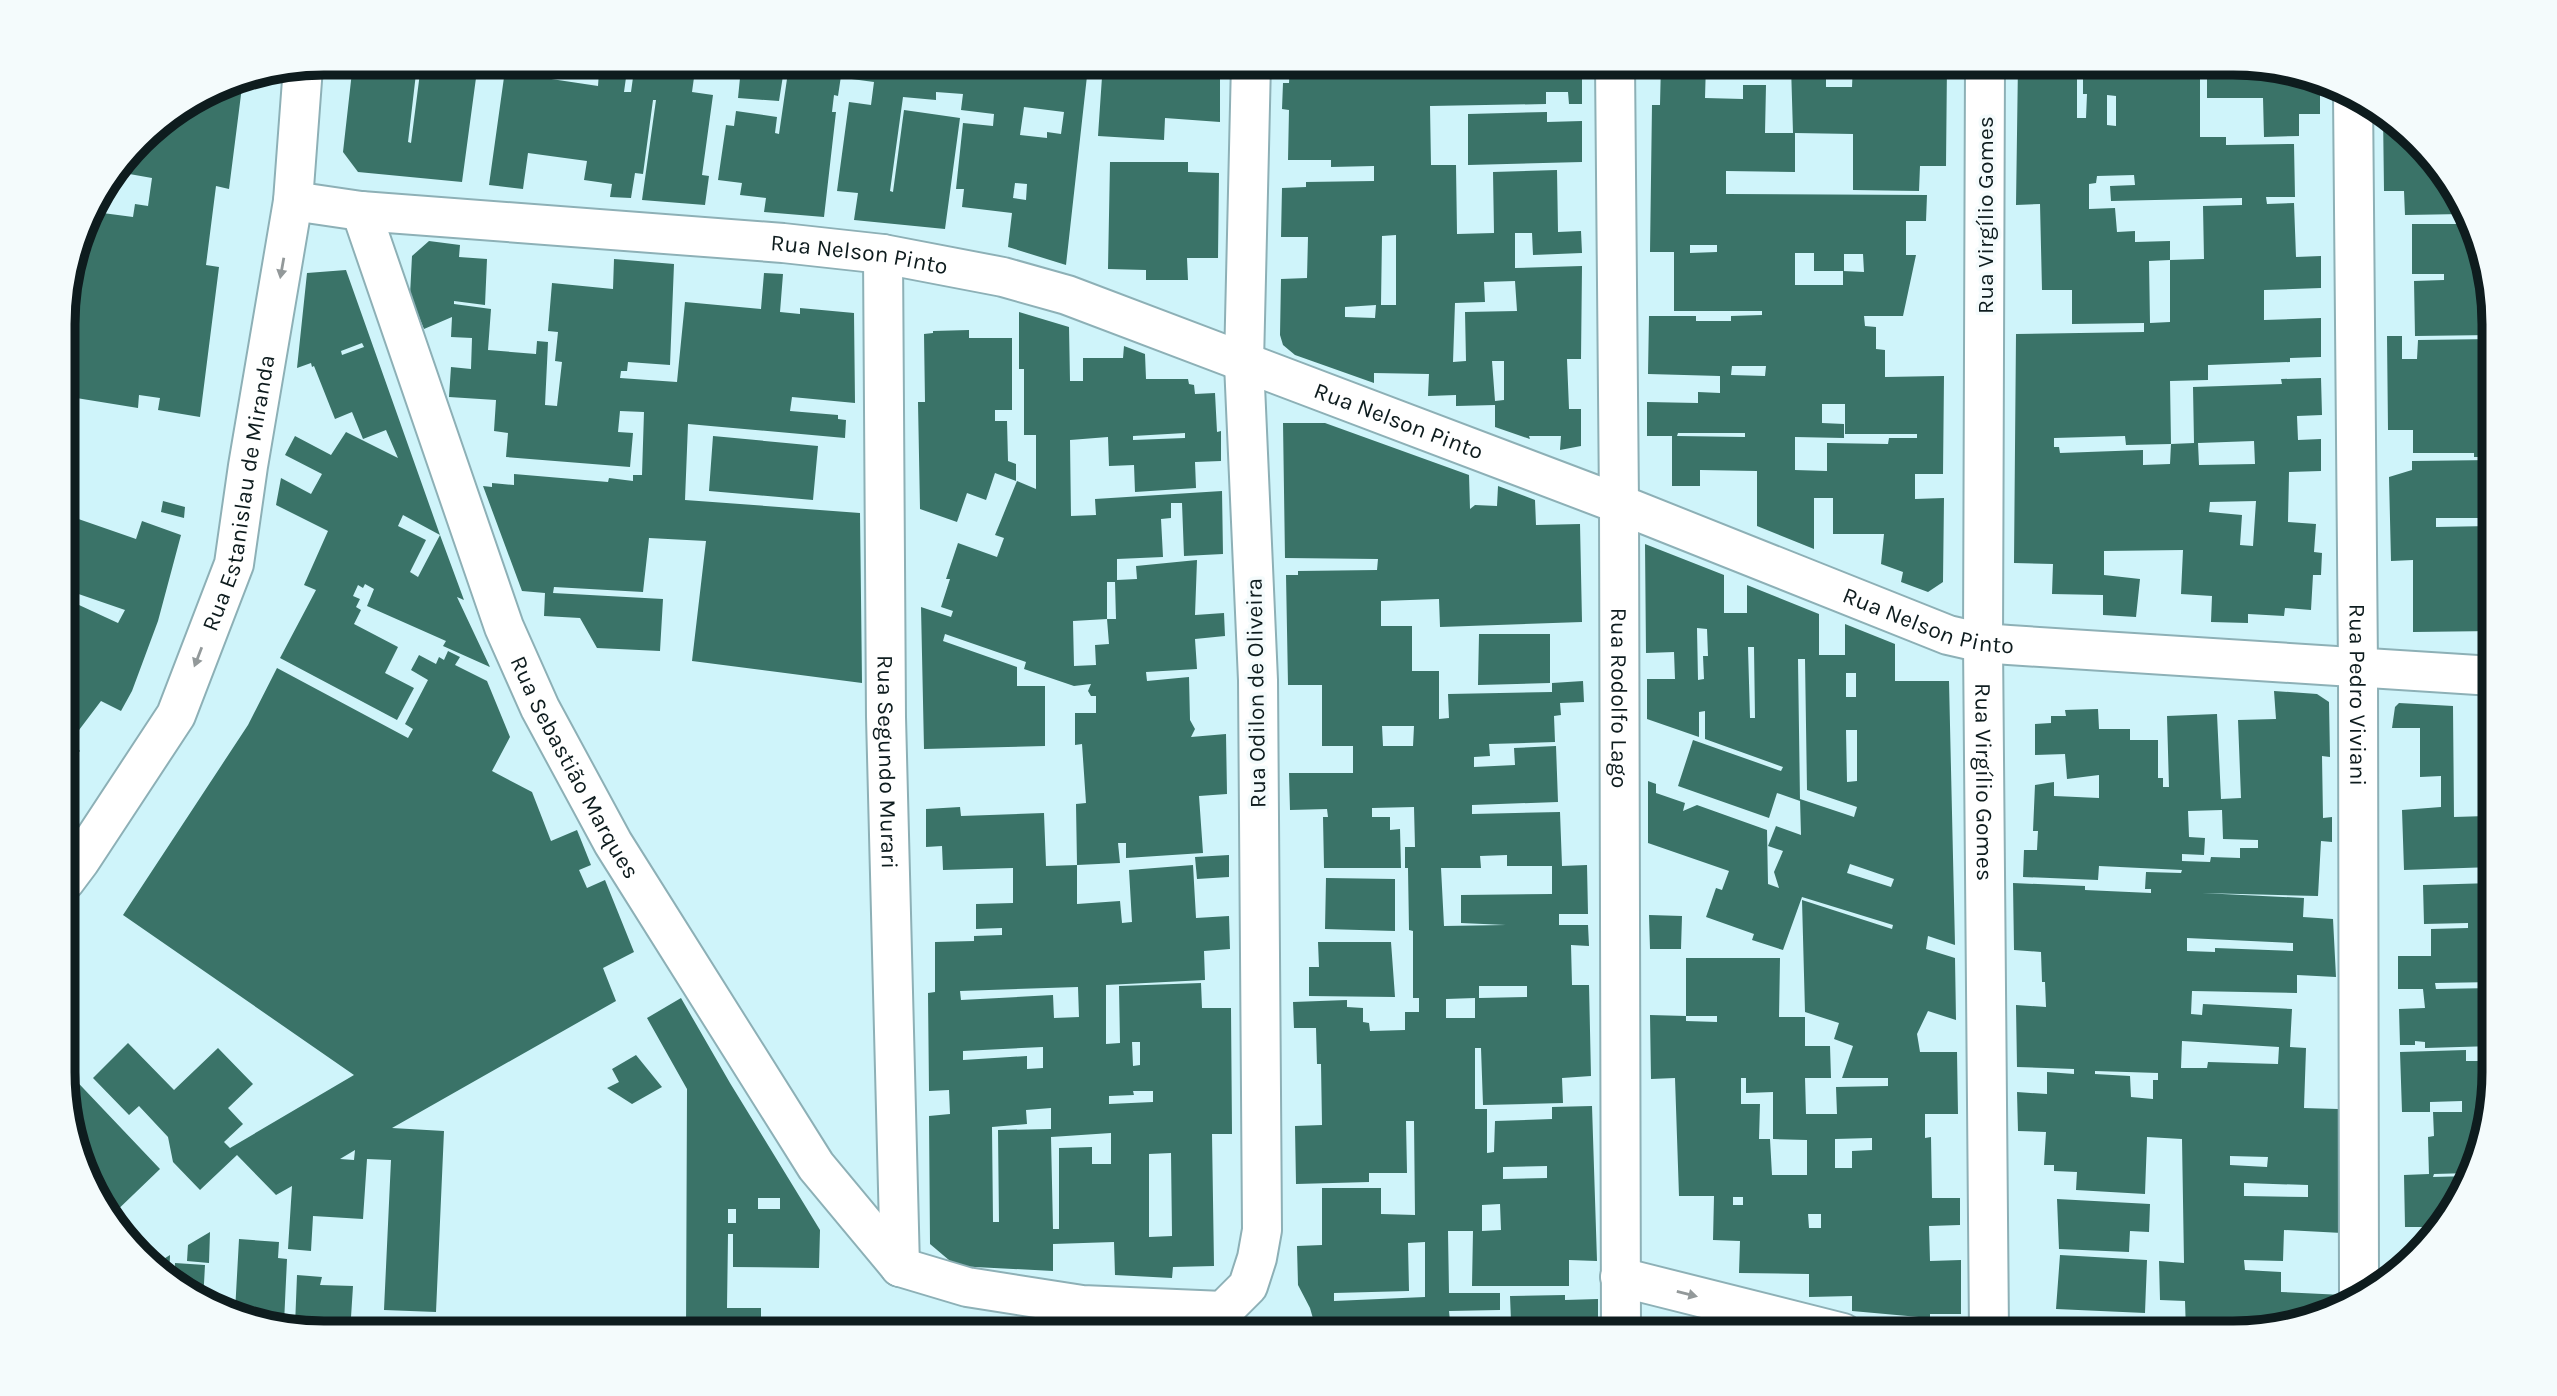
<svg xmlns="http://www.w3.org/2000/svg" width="2557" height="1396" font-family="Karla,sans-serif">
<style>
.building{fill:#3a7368;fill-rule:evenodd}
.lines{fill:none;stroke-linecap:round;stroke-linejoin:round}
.minor-casing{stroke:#8db0b6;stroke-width:42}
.minor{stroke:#fff;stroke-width:38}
.oneway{fill:#93999a}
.labels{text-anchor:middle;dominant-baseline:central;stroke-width:7;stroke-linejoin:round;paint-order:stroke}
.street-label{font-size:23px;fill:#0e1c1e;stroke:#f4fbfc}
.rim{fill:none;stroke:#0e1c1e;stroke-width:9}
</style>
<rect width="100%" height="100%" fill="#cff4fa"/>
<path class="building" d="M353,63h125l-16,119 -104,-10 -15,-20zM417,65h4l-10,78 -3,-1z
M506,63h34l-2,14 60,9 1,-14 -26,-3 1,-6h54l-4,29h7l4,-29h61l-4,29 21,3 -11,80 7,1 -4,29 -63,-5 14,-100h-3l-10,74 -8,-1 -4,25 -21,-1 2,-13 -28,-4 3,-19 -59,-8 -5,36 -34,-4z
M724,63h61l-6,38 -41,-3 2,-20 -18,-1z
M847,63l99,3v-3h274v59l-55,-4 -1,22 -66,-4 4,-59 -15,-1 -21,189 -58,-18 4,-34 -50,-6 2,-18h-8l7,-66 30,3 1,-12 -33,-4 2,-16 -27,-2v8l-33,-3 -13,94 3,1 11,-82 56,8 -15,111 -91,-9 4,-27 -21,-2 12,-89 22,3 3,-23 -30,-4zM1024,107l40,5 -3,22 -14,-2v6l-27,-3zM1015,183l12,1 -1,16 -13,-2z
M1290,63h172v12h35v-12h85v41h-13l-1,-12h-22v12l-116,2 1,59h25l1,69 37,-1 -1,-61 64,-2 1,62 23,-1 1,22 -49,2 -1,-22h-17v35l67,-2 -1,93h-14l2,50h12v37l-21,4 1,-14h-32l1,3 -35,-12v-22l-39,1v-11l-28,1 1,-22 -55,-1v10l-79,-28 -12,-10 -3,-10 1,-56 26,-1 1,-41h-27l1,-49 24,-1v-5l68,-1v-15l-43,1v-7h-43l1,-50 -7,-1 1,-26h6zM1396,235v70h-15l1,-69zM1515,281l2,30 -52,1 1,49 -13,1 2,-59 30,-1 -1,-20zM1376,305l-1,13 -30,-1v-10zM1492,361h12v39l-9,1z
M1661,63h45l-1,35 38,1v-14h23l-1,48h28l-2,-67 -9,-1v-2h44v24h26l1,-24h94l-1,103h-26l-1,25 -66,-1v-56l-58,-1v39l-69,-1v23l201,1 -1,26h-20v34h10l-13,61h-39l1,10 11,1v22l9,1v27l59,-1 -1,98h-28v25l29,-1 -1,84 -15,10 -27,-10 2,-10 -22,-8 3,-30h-51v-36h-19v51l-57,-23v-55l-57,-1v16h-28v-50h-25v-34l51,1v-11l22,1v-17l-72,-2 1,-58h47v5h35v-5l31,-1v-4h-88v-59h-24l2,-147h8zM1690,245h27v7l-27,1zM1795,253h19v18h30v-17h19l1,18 -21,-1v14h-48zM1732,366h34l-1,10 -34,-1zM1822,404h23v30h72v4h-28l-1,6 -61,-1v28l-32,-1v-33l49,1v-14l-22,-1zM1678,433h67v4l-68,-1z
M1712,63h55l-1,10h-54z
M2018,63h59v55h9l1,-24h-4v-31h117v74h26v8l68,-1 1,53h-29l1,7 27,-1 2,54 25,-1v32l-57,2v30l57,-2v39l-31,1v4l-82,3v15l-38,1 1,63 -45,1 -1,-9 -71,2v9h5l1,6 83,-3v15l27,-1 1,-20 23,-1 -1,-56 89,-3 -1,-5 40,-1 1,37 -25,1 1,24 23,-1v32l-32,1 -1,50 28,2 -2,28 8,1 -1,22h-8l-2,35 -26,-2 -1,8 -36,-2v9l-37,-1 1,-26 -31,-2 2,-44 -79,1v24l36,4 -4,38 -33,-2v-20l-51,-1 1,-30 -39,-1 2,-229 128,-2v-9l-72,1v-34h-30l-2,-86 -24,1zM2107,95l9,1v30l-9,-1zM2134,175l1,10 -25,1 1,15 131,-3v7l-39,1 1,53 -34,1v62l-20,1 -1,-62 21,-1v-19l-35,1v-11l-18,1 -2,-24 -26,1v-25l7,-1 1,-7zM2254,441l1,23 -56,1 -1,-22zM2256,501l-3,45 -13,-1 2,-30 -33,-3 1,-10z
M2207,63h26l87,21v30h-21v22l-35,1 -1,-39h-56z
M788,72l53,4 -3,20 -4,-1 -2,17h4l-12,105 -60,-5 2,-14 -26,-3 2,-12 -24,-3 8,-55 8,1 2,-15 41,6 -2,16 4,1z
M243,79l-14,110 -13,-3 -10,79 13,2 -19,150 -42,-7 2,-12 -21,-3 -1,13 -74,-12v-89l16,-60 11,2 4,-37 38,5 2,-13 13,2 4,-28 -34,-6 34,-44 73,-45z
M1547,112v10l35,-1v41l-114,3v-51z
M2383,113l22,15 23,26h-6v7h12l16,18 13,35 -58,1 -1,-24h-20z
M1110,162h78v10l31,1 -1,85h-31l1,22h-42v-10l-38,-1z
M2412,224h55l18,50 -10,-1v9h13l4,9v44l-77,1 -1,-55 30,-1v-6h-32z
M429,241l31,4 -1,12 28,2 -2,46 -31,-4v3l37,5 -3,41 48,4 1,-13 11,1 -3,63 12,1 5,-44 -7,-1 3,-29 -10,-1 4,-48 61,6 1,-30 60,5 -4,101 -42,-3 -1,9h-6l-1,7 57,4 8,-80 76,7 3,-36 19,1 -3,38 20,2v-6l54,5 1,90 -63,-6 -2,14 48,4v4l8,1 -1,18 -157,-14 -3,76 175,13 2,170 -170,-22 14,-120 -57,-3 -6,54 -89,-5 -1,6 110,6 -3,52 -63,-3 -17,-30 -36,-2 1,-23 -23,-2 -39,-105 9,1v-4l22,2v-11l94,8 1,-4 24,3v-6h9l2,-63 -24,-1 -2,21 15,1 -3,34 -124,-10 2,-24 -14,-2 2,-31 -47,-3 2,-30 20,2 1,-31 -21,-1 1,-20 -28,12 -14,-34 2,-39z
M346,270l94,265 -37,-20 -5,11 28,14 -16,32 8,5 22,-42 24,65 -7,-3 33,70 -47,-21 3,-5 -79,-35 7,-17 -9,-5 -2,4 -5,-3 -5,11 7,3 -4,8 5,3 -7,14 44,23 -13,26 29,15 -17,32 -117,-62 36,-68 -12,-5 24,-54 -52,-26 5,-27 30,16 11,-20 -37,-19 10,-19 36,19 15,-23 52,26 -12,-28 -23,9 -11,-27 -17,7 -21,-53 -2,1 -1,-4 -14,5 10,-95zM362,343l2,4 -22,8 -1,-4z
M1019,312l50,15 1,54h13v-23h40l1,-12 21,8 1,25h42l1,5 5,1 1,9 20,-1 2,39 4,-1v30l-26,1 1,26 -61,4 -1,-27 -25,1 -1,-29 -38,3 1,76 25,-1 -1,-16 127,-8 1,63 -39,2 -2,-53h-11v15l-10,1 2,38 -46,2v21l20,-1 -1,-13 61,-6 -2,55 29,-2 1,23 -30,3 2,30 -51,3 1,9 42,-4 1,43 5,9 -4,8 35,-3 1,60 -28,2 4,57 -77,5v-15h-8l2,20 -43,2v39l43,-3 2,22 10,-1 -3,-52 64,-5 3,53 33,-2 1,33 -26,2 1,29 -99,5v59l14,-1 -1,-57 82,-3 1,25h29l1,126h-20l2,132 -41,1 -1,11 -57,-3 -1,-33 -61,2v27l-97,-5 -26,-22 -1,-128 21,-2 -1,-24 -20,1 -1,-98 7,-1v-50l39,-1v-5l28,-1v-7l-26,1v-25l37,-1v-35l-70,2 -1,-24 -16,1v-38l34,-2 1,9 83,-3 2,53 31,-1 -1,-61 10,-1 -4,-59 -7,1v-32h21v-17h-5l-3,-5 3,-7 -17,2 -50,-17 2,-7 -81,-28 -2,7 74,26v19h28v60l-121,3 -3,-142 30,10 2,-6 -12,-4 9,-28h-4l12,-36 39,14 7,-19 -9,-3 22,-54 19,8v-54h-12v-66h-5zM1185,433v5l-52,2v-4zM1107,582h8l1,37h-9l2,25 -14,1 1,20 -22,1 -1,-45 34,-2zM1078,987l1,30 -25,1 -1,-23 -92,5 -1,-9zM1132,1042h8v23l-7,1zM1043,1047v21l-16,1v-13l-64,4v-9zM1133,1091h20v11l-44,2v-8l25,-1zM1051,1108v21l-53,1 1,92h-6l-1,-95 35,-3 -1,-14zM1111,1133v31h-19v-17l-33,1v81h-6l-2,-92zM1171,1153l1,83 -23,1v-83z
M969,330v8h43v72h-17v11h12l1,40 8,3v17l-21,-8 -9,27 -19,-7 -10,29 -37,-13 -2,-107h7l-1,-68 9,-1v-2z
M2387,336h15v23h15l1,-19 74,-1v118h-18v-4h-61v-23h-25z
M1283,423h42l144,52 1,34 5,-4 22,1 1,-20 37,14 1,25 44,-1 2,98 -142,5 -1,-28 -58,2v25h31v45h27v48l10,-1 -1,-24 104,-2v-9l31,-2 1,21 -24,1 1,12 -7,1 1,26 -66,2 1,12 -16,1v10l41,-2 -1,-17 42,-2 2,56 -86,3v9l88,-2 2,54 25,-1 1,49h-29v11h29l1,21 -18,-1 1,40h17l2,91 -29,2 1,25 -80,2 -2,-57h-6v61h12v44l7,-1 1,-31 57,-2v-12l40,-1 5,155 -28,-1v26h-97l1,-55h-25l1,62h51v17l-51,1 1,10h61l-1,-25 55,-1v5l33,-1v34h-259v-5l-23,1 -6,-21 -12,-23 -1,-39 25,-1v-57h59v26l34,1 -1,-94h-8l1,52h-38v9l-73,2 -1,-58 27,-1 -1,-61h-4l-1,-36h-22l-1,-26 54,-2v7l16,1v14l6,1 1,8 35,-1v-18h14v-14h-6v-67l-4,-1 -1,-62h-3v-21h10l-1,-40 -42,1v9h18v13l10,-1 1,39h-77l-1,-51h5l-1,-8 -37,1 -1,-37h64v-27h-31v-61h-34l-2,-110h12v-4l79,-1 1,-11 -93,-1zM1382,726h32l-1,20h-30zM1507,855v11h45v28l-91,1v28l45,2 -62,1 -3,-58h40l-1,-12zM1479,986h48v11l-48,1zM1475,998v20h-29v-19zM1547,1166v12l-44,1v-12zM1500,1204l1,26 -19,1v-26zM1425,1242v55l-91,4v-8l75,-2 -1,-48z
M713,436l105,10 -5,54 -104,-9z
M2492,460v58h-56v9l54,-1v26h3v79l-80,1v-72l-22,1 -2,-84 23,-7v-9z
M163,501l22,6 -1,11 -23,-6z
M64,514l72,25 6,-18 39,14 -23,86 -26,70 -11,20 -20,-10 -25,33 -12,-8v-124l2,-3 52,24 7,-13 -61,-21z
M1645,544l79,31v38h23v-28l72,29v41h26v-31l50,20v37h54l6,264 -27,-9 -2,13 29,9 1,62 -28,-9 -11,23 3,18h37l1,62h-33v24l6,-1 1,61h28v27l-31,1 1,35 31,-1v54h-31v4l-78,-7v-15l-43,1v-23l-70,-1 1,-32 -27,-1 1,-44h-35l-4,-118 -24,1 -1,-64 36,1v-58h94l-1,59h26v29h25l1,32h-26l1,36h31l-1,-27 52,-1v-8h-46l11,-32 -19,-7 5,-16 -34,-11 -3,-112 90,29 1,-4 -91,-28 -19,53 -31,-10 2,-6 -48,-17 10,-29 6,2 7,-19 -81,-28v-62l8,3v9l29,10 -2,8 14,-6 70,25 1,54 11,4 -5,-16 9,-21 -15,-5 8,-20 25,9 -1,-36 54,18 3,-10 -50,-17 -2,-131h-7l2,142 -23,-8 -8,25 -91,-32 15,-46 88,31 2,-4 -78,-28v-28l-6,1v25l-52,-18v-40h28l-1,-27 -28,1zM1697,628l10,1 1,27h-5l1,23 -6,1zM1748,647h6l1,71h-5zM1846,673h10v24h-10zM1846,730h11v51l-10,1zM1850,864l44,15 -3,8 -44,-14zM1686,1016h31v6l-31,-1zM1741,1078h5v15l27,-1v47l34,1v35h-35l-2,-36h-11l1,-35h-19zM1872,1138v12l-20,1v17h-17v-29zM1733,1197h10v8h-10zM1808,1214h13v14h-12z
M1479,634h71v49l-72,2z
M448,651l12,6 -5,8 32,16 23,56 -18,34 40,21 19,49 26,-11 14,35 -12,5 8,18 18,-8 29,72 -31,16 13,33 -224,127 52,3 -8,181 -52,-2 7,-150 -24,-1 -4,60 -50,-3 -2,35 -23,-2 4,-63 -16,9 -39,-40 -37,35 -27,-28 -5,-25 -29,-31 -10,9 -36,-37 35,-35 46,47 44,-42 35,36 -25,24 15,16 -19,18 6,6 124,-73 -231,-160 125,-190 29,-57 131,70 5,-9 -8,-5 23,-44 -17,-10 8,-15 17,9 3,-7 5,3zM355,1150l-1,10 -14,-1z
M2274,691l43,3 12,8 1,55 -8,-1 1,62 9,-1v25l-11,-1 -3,55 -116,-3 102,5 -1,19 30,2 3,58 -39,-2v18l-105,-2 -1,23 11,1 1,-11 89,5 -2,38 16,1 -2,60 34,1 4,124 -58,-3 -1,31 -39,-1 1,10 36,2v20l62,3 1,11 -28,13 -67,13h-63l-1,-31 -25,-1 -1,-39 25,2 -2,-124 -35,-2 -2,57 -69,-4 1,-18 -23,-1v-6h-10l2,-33 -28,-1 -1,-39 30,2v-22l27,2v-5l-57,-2 -1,-62 30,2 -1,-25h-3l-1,-30 -27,-2 -1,-67 72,3v4l66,3v-4h-6l1,-17 35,1 1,-3 -83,-4 -1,14 -75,-3 1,-27h13l1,-19h-5l2,-46 19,-3v14l45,2v-23l-32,4 -2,-25 -30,1v-31l16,-1v-7h15l-1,-6 33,-1 1,20h31v11h28v38h5v9h6l-2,-71 50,-2 4,85 20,-1 -3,-78 38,-1zM2222,810l1,29 35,1v8h-18v10l-29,-1 -1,5 -28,-1v-7l22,1 1,-17 -16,-1 -1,-26zM2187,938l106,5v8l-78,-3v4l-28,-1zM2182,1041l97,6 -1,17 -70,-2 -1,6h-26zM2095,1071l63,2v7h-5v19l-22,-2 -1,-21 -35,-2zM2230,1156l38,1 -1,10 -37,-2zM2244,1183l64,2v12l-64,-1z
M2399,703l54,3 1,111 32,-1 -1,-38h8v89l-89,3 -2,-60 39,-3v-31l-21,1v-49h-28l3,-21z
M64,733l13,10 -2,2 5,6 -14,15 2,3 -3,3 11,11 -11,16z
M1229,855v22l-32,2 -2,-22z
M1326,878l69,1v52l-70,-2z
M2493,883l1,99 -59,1 1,6 58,-1v58l-69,2v-6l-10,-1v4h-15l-1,-36 26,-1 -2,-19h-25v-33h33v-27l37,-1v-5l-44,1 -1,-39z
M1649,915l33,1 -1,33h-31z
M1318,942h73l4,55 -86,-1v-29h10z
M681,998l49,85 90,147 -1,38 -86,-1v-33h-5l-1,74h34v25h-75l1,-244 -40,-71zM758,1198h22v11h-22zM728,1209h8v14h-8z
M2466,1050v11h28v11l-24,101 -36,1 -1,3 37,-1 -3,12 -29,43h-3v-4h-30l-1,-52 25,-1 -1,-37 6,-1 -1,-24h29v-11l-32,1v10h-28l-2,-60z
M636,1055l26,32 -30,17 -25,-16 12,-6 -7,-13z
M65,1069l95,100 -52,50 -43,-113z
M2057,1199l93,5 -1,28 -19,-1 -1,21 -70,-3z
M210,1232l-1,31 -22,-2 1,-16z
M239,1239l40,3 -1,16 9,1 -3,64 -49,-11z
M170,1255l-1,25 -18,-13z
M2060,1255l87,5 -2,53 -89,-4z
M175,1263l30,2 -2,37 -29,-19z
M297,1275l25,2 -2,8 33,1 -3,47h-26l-29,-7z"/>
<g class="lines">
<g class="minor-casing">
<g id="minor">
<path id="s1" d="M1615,63l4,441 2,829"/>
<path id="s2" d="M1985,63l-2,580 6,690"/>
<path id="s3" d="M2353,93l5,574 1,631"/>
<path id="s4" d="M293,201l68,10 422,32 100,11 120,23 64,18 552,209 329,131 35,8 26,2 484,31"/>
<path id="s5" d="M361,211l143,416 36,81 73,135 203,323 84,101"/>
<path id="s6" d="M883,254l3,463 14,550"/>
<path id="s7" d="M65,881l15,-20 96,-146 58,-151 14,-98 45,-265 10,-134"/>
<path d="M900,1267l67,20 115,18 141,6 25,-25 9,-28 5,-28 -4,-550 -14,-317 7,-300"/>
<path d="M1620,1277l223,56"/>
</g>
</g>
<use href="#minor" class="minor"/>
</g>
<defs><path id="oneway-solid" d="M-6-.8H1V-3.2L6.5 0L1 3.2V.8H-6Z" transform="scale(1.75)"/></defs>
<g class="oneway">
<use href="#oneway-solid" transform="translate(282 268) rotate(100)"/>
<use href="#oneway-solid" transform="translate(198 657) rotate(111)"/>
<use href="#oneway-solid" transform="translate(1687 1294) rotate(14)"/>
</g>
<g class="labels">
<g class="street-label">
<text transform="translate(1985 215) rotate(-90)">Rua Virgílio Gomes</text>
<text stroke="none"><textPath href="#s4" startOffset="569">Rua Nelson Pinto</textPath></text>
<text stroke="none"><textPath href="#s4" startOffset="1136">Rua Nelson Pinto</textPath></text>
<text stroke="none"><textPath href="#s7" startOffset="432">Rua Estanislau de Miranda</textPath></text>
<text stroke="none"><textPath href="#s4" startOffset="1703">Rua Nelson Pinto</textPath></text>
<text transform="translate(1256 693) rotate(-91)">Rua Odilon de Oliveira</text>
<text stroke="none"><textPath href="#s3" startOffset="602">Rua Pedro Viviani</textPath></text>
<text stroke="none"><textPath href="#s1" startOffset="635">Rua Rodolfo Lago</textPath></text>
<text stroke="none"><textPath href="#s6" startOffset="508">Rua Segundo Murari</textPath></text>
<text stroke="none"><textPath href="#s5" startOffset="597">Rua Sebastião Marques</textPath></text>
<text stroke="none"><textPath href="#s2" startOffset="719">Rua Virgílio Gomes</textPath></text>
</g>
</g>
<path d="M0 0H2557V1396H0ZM324 75H2233A249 249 0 0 1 2482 324V1072A249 249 0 0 1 2233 1321H324A249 249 0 0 1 75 1072V324A249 249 0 0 1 324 75Z" fill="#f4fbfc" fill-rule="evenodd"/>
<path class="rim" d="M324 75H2233A249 249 0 0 1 2482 324V1072A249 249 0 0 1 2233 1321H324A249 249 0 0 1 75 1072V324A249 249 0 0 1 324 75Z"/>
</svg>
